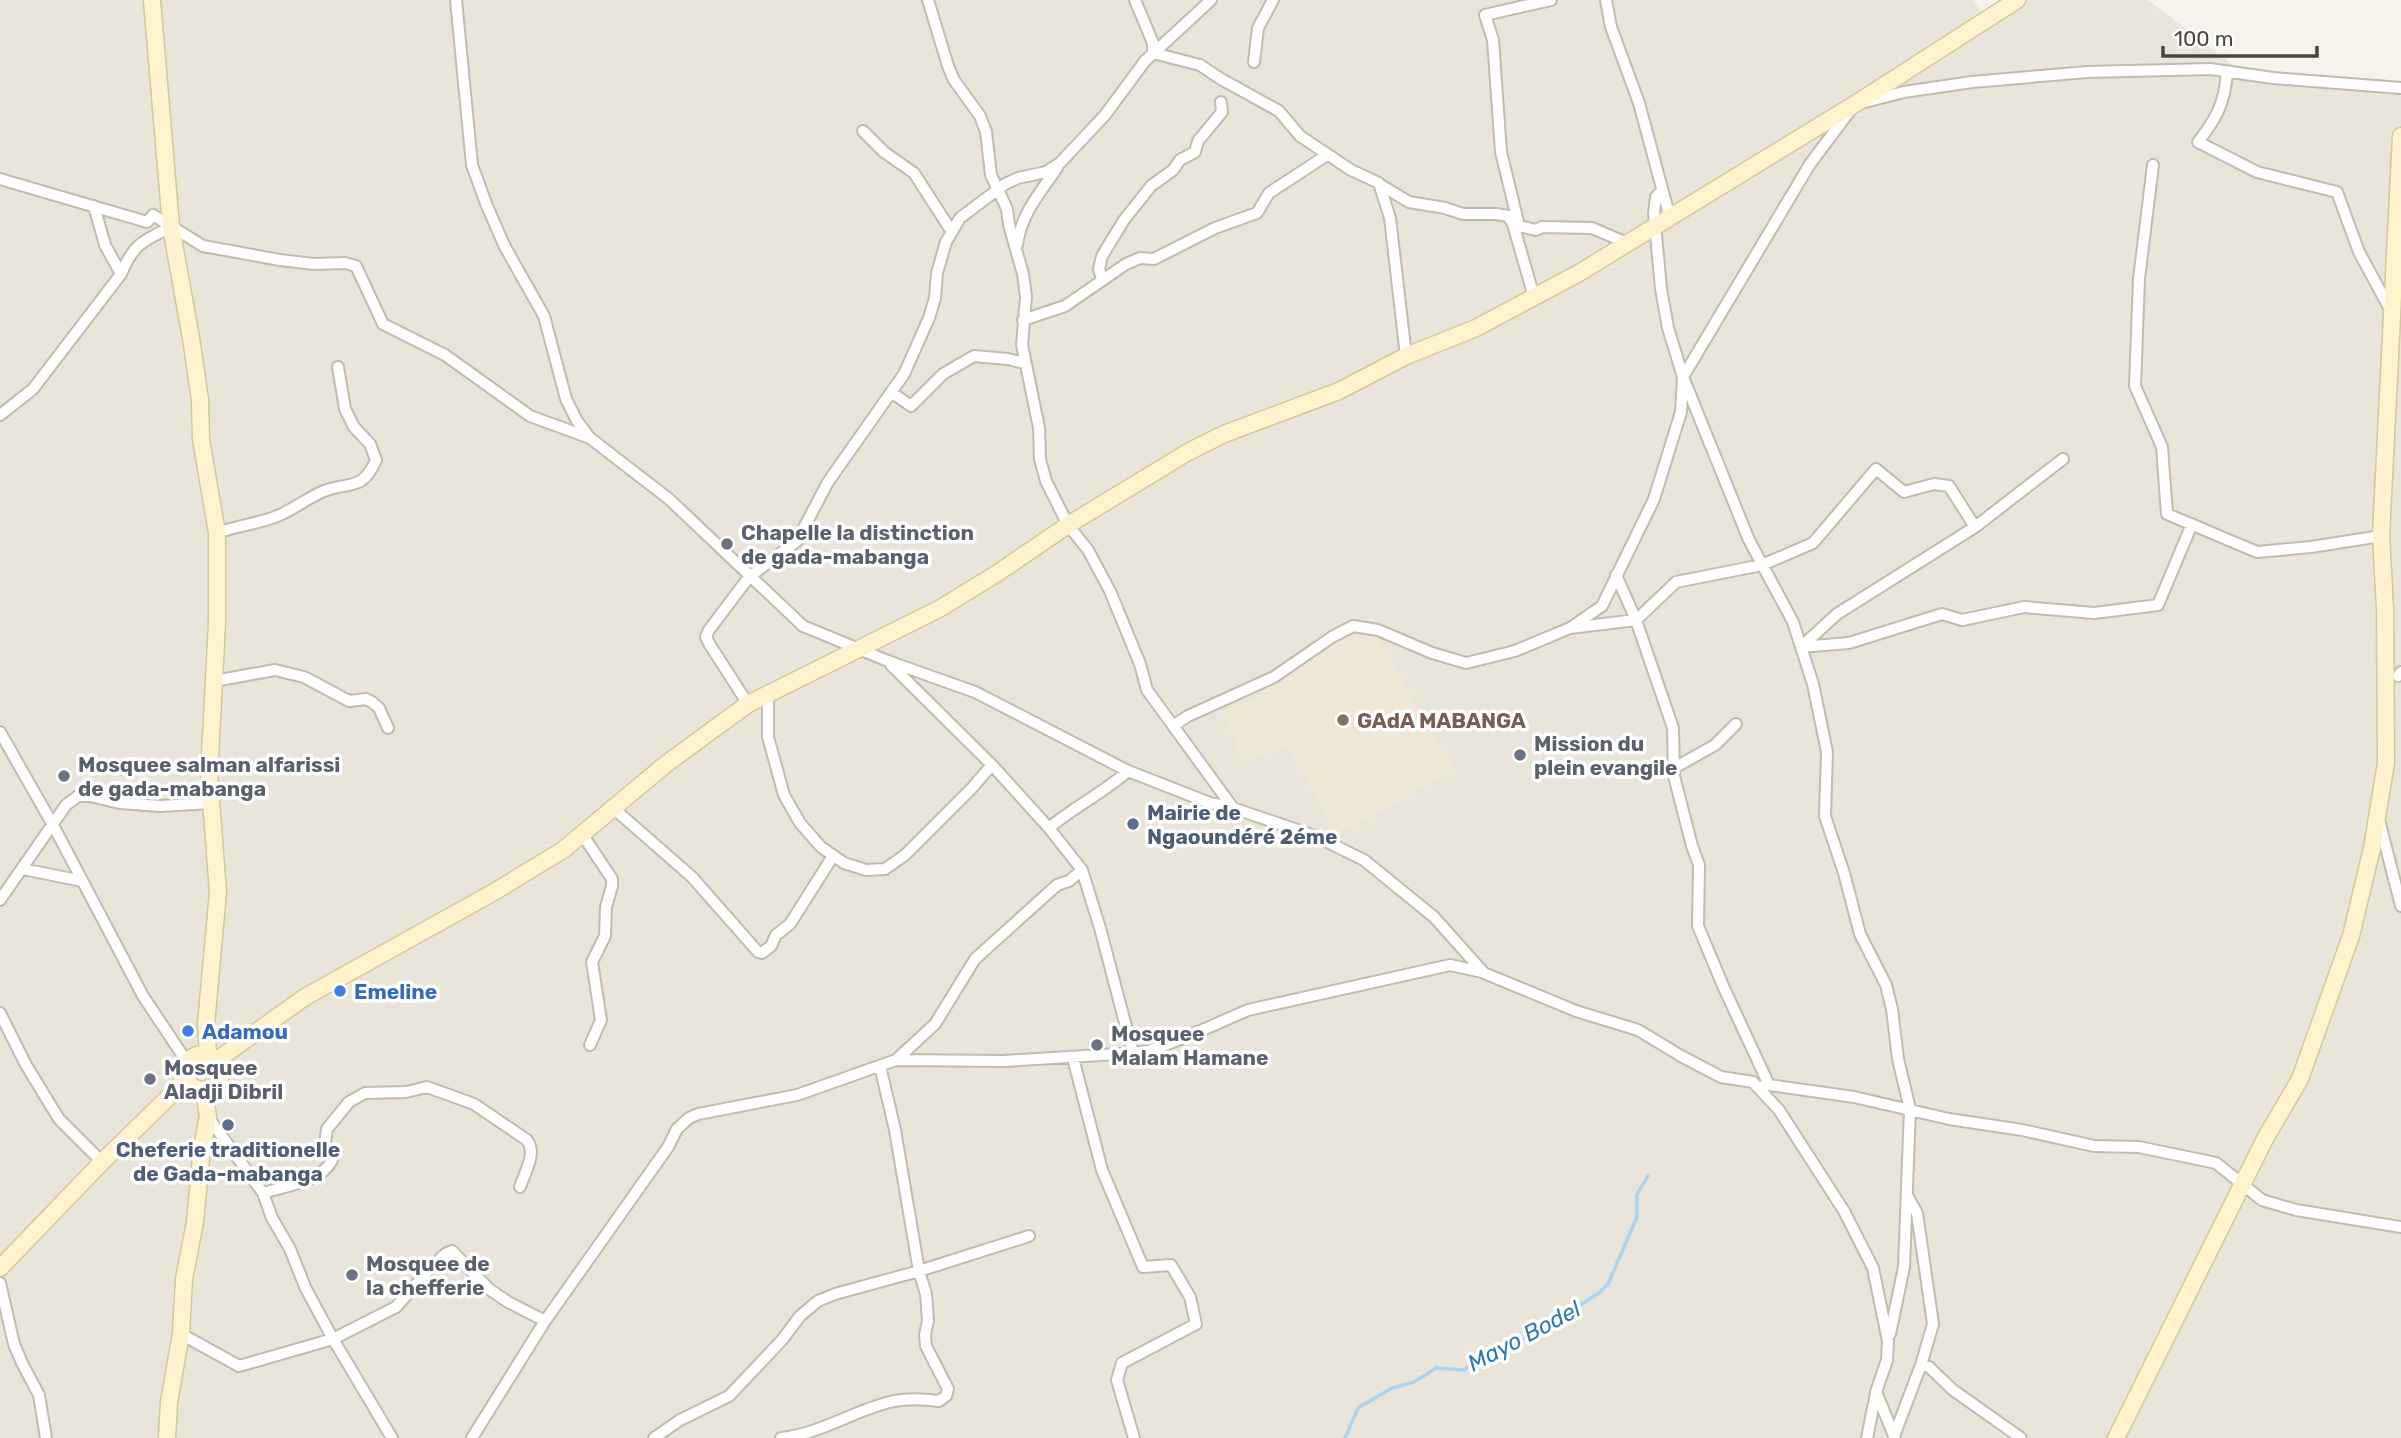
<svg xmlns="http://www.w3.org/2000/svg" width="2401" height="1438" font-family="Rubik,sans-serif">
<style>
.residential{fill:#eae5da}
.education{fill:#efe8d6}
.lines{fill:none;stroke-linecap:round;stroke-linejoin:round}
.stream{stroke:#a9d4f2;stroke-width:3.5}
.street-casing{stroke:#c2bbae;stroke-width:14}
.secondary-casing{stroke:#d6c79b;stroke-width:19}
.street{stroke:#fff;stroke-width:10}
.secondary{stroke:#fff3cd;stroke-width:16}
.worship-dot{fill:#6b7280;stroke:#fff;stroke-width:2.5}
.education-dot{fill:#8d6e63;stroke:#fff;stroke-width:2.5}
.service-dot{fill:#5c6f8a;stroke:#fff;stroke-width:2.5}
.shop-dot{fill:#3f7fe0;stroke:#fff;stroke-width:2.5}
.labels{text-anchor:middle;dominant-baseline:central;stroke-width:7;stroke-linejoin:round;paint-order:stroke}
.worship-label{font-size:21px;font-weight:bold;fill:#5b616d;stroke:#fff;text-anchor:start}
.education-label{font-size:21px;font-weight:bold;fill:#785e54;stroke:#fff;text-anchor:start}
.service-label{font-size:21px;font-weight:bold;fill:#4e5e75;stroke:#fff;text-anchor:start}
.shop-label{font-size:21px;font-weight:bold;fill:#366cbe;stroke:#fff;text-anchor:start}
.water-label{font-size:23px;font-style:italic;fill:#2e7ab2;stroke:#fff}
</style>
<rect width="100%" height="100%" fill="#f6f3ec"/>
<path class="residential" d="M0,0h1972l10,12 20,-12h146l90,69 163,12v1357h-2401z"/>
<path class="education" d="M1348,632l27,1 79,137 -116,65 -50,-88 -44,14 -23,-49 37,-17z"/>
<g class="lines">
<path class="stream" d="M1345,1438l13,-30 34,-20 22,-6 22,-14 28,2 34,-25 11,2 8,-2 12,-12 14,-7 18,-4 18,-16 20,-13 9,-9 29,-67v-23l11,-18"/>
<g class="street-casing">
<path id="street" d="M456,0l16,165 15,41 18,41 39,69 22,83 11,22 13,17 79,61 134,127 85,35 87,31 153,79 82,32 23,5 82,28 49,24 70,57 50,56 92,38 62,19 43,26 40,21 32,5 26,28 65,101 29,57 15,73 -1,19 -11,32 19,46
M928,0l20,66 6,14 26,36 6,16 5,43 16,34 2,16 14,49 3,23 -4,48 17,83 1,31 6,22 22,44 20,25 22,41 30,73 7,26 86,118
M1135,0l18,43v10l47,12 21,14 58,32 21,25 51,34 28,13 11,35 16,138
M1606,0l5,27 28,76 31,115
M1254,62l4,-34 15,-28
M2227,72c-2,30 -10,46 -29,70l59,30 80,20 22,60 32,59
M1865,102l39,-10 68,-10 115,-10 123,-3 63,9 128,10
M863,131l21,21 30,21 38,59
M2153,165l-14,114 -4,107 27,61 5,67 90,38 54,-5 70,-11
M0,179l147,43 6,-7 50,31 77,14 34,4 31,-1 11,3 27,58 62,31 85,61 60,22
M1379,184l30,18 36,6 18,6h33l12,2 5,8 21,73
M1662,191l-6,6 -2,16 7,76 7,39 15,49 66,163 44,82 20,62 14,68 -2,64 19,57 16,61 26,51 6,24 6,50 12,50 -6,158 -14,67
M94,206l11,39 16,29
M1515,225l21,5 6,-3 50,1 35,15
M1519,226l-18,-74 -8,-112 -8,-25 66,-15
M1017,245c4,-31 23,-52 40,-77
M1102,279l-3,-10 3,-13 22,-36 27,-34 22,-16 7,-10 15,-8 3,-11 24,-29 -1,-10
M1023,320l42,-14 61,-42 14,-6 14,1 61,-31 42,-15 12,-20 58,-38
M891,392l20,14 32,-32 31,-18 34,3 16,4
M0,415l33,-26 88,-115c13,-31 22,-33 50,-47
M217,533c19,-7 39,-9 58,-16 18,-7 32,-19 49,-26 26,-10 38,1 52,-31l-6,-16 -16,-17 -9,-18 -7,-42
M1616,575l20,45 37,108 1,45
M1570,628l32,-22 52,-107 27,-87 2,-35 127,-213 39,-52
M1801,647l48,-4 93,-29 20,6 62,-13 70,6 64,-8 34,-81
M1801,647l36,-33 138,-87 88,-68
M891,665l101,100 57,63 33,42 -13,11 -12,4 -82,74 -40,65 -39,36
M2401,672l-3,4 3,-3
M214,681l61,-11 29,7 45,24 17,-2 6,3 7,6 9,20
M768,695v42l16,58 16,28 21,24 23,16 22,7 19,-1 20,-14 66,-66 21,-24
M748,704l-38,-59 -4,-8 3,-7 40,-53 48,-36 31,-59 76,-108 25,-56 6,-20 2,-25 9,-31 14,-24 45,-34 13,-6 28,-6 14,-9 45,-48 40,-54 66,-61
M1736,724l-21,21 -41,23v8l18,70 7,19 -1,61 26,62 45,97 -4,-1
M1173,726l15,-10 86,-39 58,-40 21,-11 25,4 54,23 34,10 49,-12 55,-23 66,-8 40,-38 86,-17 51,-22 63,-74 28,23 30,-8 15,2 26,41
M0,732l53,93 90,171 42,63 4,2
M612,807l80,70 66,75 4,1 9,-7 5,-11 14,-11 43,-68
M2379,820l22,86
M1049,828c25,-21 54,-35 79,-57
M582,834l30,45v7l-6,21 -1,29 -13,26 9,58 -11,25
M23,869l59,12
M1082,870l18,58 33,125
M0,900l66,-95 12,-9h12l30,7 40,3 52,-3
M0,1013l26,52 33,54 43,43
M1073,1058l29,112 41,97 28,-2 19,32 6,27 -74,39 -5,17 17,58
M1769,1085l85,12 95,22 73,11 72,16 45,1 77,16 46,37 34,10 105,17
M208,1117l55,76 9,25 18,31 15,38 28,52 59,99
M263,1193c21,-7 59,-11 69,-33l-7,-17 2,-14 22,-27 16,-9 41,-1 21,-5 47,17 53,36c10,13 -2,32 -7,47
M0,1283l14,61 8,19 17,32 7,43
M181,1334l58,32 94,-27 63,-32 34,-38 15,-15 7,-3 37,38 19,13 37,19
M1921,1365l8,2 24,23 68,48
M1894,1436l27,-71 12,-41 -16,-111 -9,-16
M472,1438l73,-117 123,-174 9,-18 12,-11 9,-4 99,-19 99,-35 108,1 129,-8 16,-2 42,-16 57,-25 202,-45 32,7
M654,1438l26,-18 49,-24 53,-56 18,-24 18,-15 17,-7 84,-23 110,-35
M781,1438c39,-4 72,-27 109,-36 16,-4 33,-3 49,-1l7,-5 2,-7 -22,-43 -1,-11 3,-15 -2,-26 -7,-23 -24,-141 -15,-64
M1867,1438l9,-45"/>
</g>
<g class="secondary-casing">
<path id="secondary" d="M152,0l19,227 20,111 9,62 1,39 16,94v90l-8,152 9,117 -12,132 2,31
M185 1072a18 18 0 1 1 36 0a18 18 0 1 1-36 0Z
M217,1060l88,-63 189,-105 69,-42 103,-86 82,-60 191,-95 57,-35 72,-49 120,-73 36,-18 115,-43 67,-35 70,-28 103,-55 276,-169 162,-104
M0,1268l102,-106 76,-74 8,-12
M167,1438l2,-36 12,-68 3,-55 11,-57 7,-75 6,-30 -4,-27
M2116,1438l150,-301 34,-58 51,-143 21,-88 14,-85 -1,-155 -4,-72 20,-400"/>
</g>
<use href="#street" class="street"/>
<use href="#secondary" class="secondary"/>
</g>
<g class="worship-dot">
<circle cx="727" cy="544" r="7"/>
<circle cx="1520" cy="755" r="7"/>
<circle cx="64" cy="776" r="7"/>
<circle cx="1097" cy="1045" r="7"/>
<circle cx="150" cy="1079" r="7"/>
<circle cx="352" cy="1275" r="7"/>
</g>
<circle class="education-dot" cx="1343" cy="720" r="7"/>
<g class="service-dot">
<circle cx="1133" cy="824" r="7"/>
<circle cx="228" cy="1125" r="7"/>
</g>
<g class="shop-dot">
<circle cx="340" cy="991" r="7"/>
<circle cx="188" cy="1031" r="7"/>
</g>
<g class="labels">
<g class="worship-label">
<text x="741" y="532">Chapelle la distinction<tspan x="741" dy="24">de gada-mabanga</tspan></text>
<text x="1534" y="743">Mission du<tspan x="1534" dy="24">plein evangile</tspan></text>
<text x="78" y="764">Mosquee salman alfarissi<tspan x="78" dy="24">de gada-mabanga</tspan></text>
<text x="1111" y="1033">Mosquee<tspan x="1111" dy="24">Malam Hamane</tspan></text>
<text x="164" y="1067">Mosquee<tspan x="164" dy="24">Aladji Dibril</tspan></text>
<text x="366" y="1263">Mosquee de<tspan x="366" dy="24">la chefferie</tspan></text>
</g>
<g class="education-label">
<text x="1357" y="720">GAdA MABANGA</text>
</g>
<g class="service-label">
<text x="1147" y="812">Mairie de<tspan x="1147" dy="24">Ngaoundéré 2éme</tspan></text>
<text x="228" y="1149" text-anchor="middle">Cheferie traditionelle<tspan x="228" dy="24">de Gada-mabanga</tspan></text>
</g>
<g class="shop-label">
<text x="354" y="991">Emeline</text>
<text x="202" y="1031">Adamou</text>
</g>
<g class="water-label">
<text transform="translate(1524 1336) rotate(-28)">Mayo Bodel</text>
</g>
</g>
<path d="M2163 46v10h154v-10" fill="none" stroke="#4b4439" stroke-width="3.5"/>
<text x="2174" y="46" font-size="21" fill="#4b4439" stroke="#ffffff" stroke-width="5" paint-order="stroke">100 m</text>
</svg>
